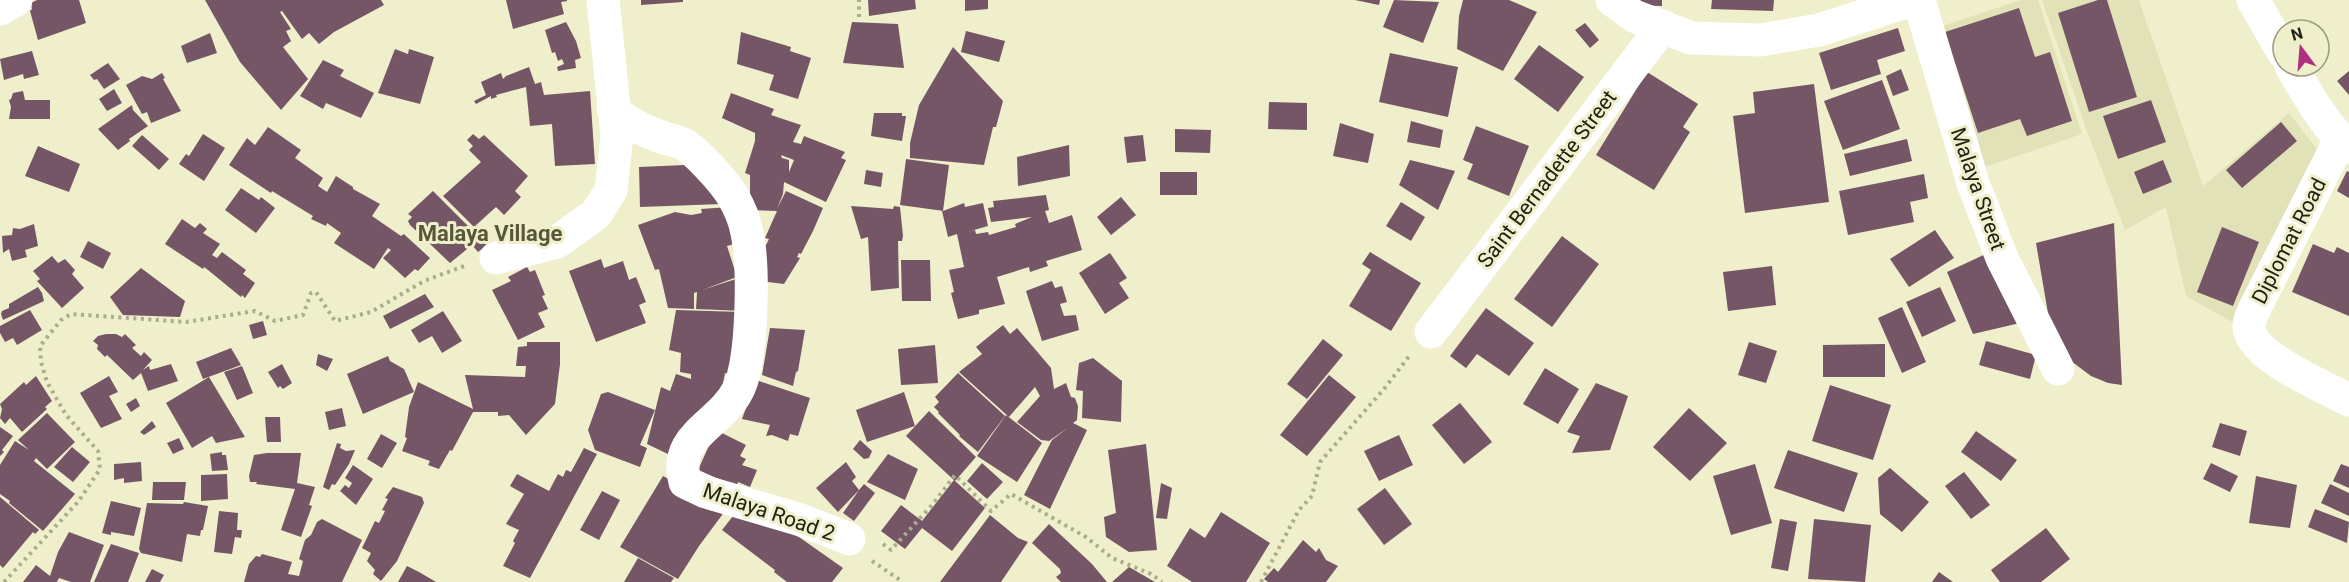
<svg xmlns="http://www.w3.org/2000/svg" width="2349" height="582" font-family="Roboto,sans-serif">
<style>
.built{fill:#e2e2b8}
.building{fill:#755666;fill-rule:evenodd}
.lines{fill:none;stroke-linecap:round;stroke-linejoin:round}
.path{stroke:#abab8e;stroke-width:4;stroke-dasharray:3 4.5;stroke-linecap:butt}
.minor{stroke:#fff;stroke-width:33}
.labels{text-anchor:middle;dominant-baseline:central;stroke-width:6;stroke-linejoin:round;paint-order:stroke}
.street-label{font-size:21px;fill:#222214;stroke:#efefcb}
.neighbourhood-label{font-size:22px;font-weight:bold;fill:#585839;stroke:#efefcb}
</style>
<rect width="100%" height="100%" fill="#efefcb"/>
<path class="built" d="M2021,0h17l44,134 -106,36 -46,-140z
M2042,0h97l64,186 86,-73 33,43 -86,168 -50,-28 -20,-89 -41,23 -37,-96z"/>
<path class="building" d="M37,0h42l7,23 -48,17 -8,-29 2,-2 -1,-6z
M205,0h176l3,5 -50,27 -15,12 -10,-11 -7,6 -20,-28 -2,1 11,17 -5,2 5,10 -8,6 25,32 -27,31 -41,-48z
M506,0h61v1l-6,1 3,12 -51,15z
M641,0h42v2l-42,3z
M868,0h47l1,9 -47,7z
M965,0h23v9l-23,2z
M1355,0h25l-1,5z
M1394,0l45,2 -16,41 -40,-16z
M1463,0h46l28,12 -34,59 -46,-22 2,-33z
M1627,0h35v6l-35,-1z
M1712,0h62l-1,11 -62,-2z
M2098,0h9l30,97 -48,15 -31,-99z
M2019,8l16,49 15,-5 22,69 -45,15 -7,-17 -42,14 -33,-101z
M566,22l10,19 5,17 -6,2 1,8 -18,3 -1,-4 7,-3 -2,-5 -4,2 -3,-9 -3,1 -7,-23z
M852,22l46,2 6,44 -61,-5z
M1585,23l14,17 -9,8 -15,-18z
M1898,28l7,23 -28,9 4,14 -50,16 -12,-37z
M966,31l39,10 -6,21 -38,-10z
M741,32l50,15 -1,4 21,7 -13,41 -29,-9 5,-15 -37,-11z
M210,33l7,20 -30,10 -6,-17z
M1539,45l45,32 -26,35 -44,-33z
M953,47l50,54 -7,26h-3l-9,38 -74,-7v-15l9,-38z
M395,49l13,5 1,-5 25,8 -14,47 -42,-11z
M32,51l7,24 -15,4 -1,-5 -19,6 -4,-21z
M1390,53l68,14 -10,50 -69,-15z
M323,60l21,10 -4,6 34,17 -13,25 -35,-15 -3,6 -23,-13z
M108,63l12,16 -16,10 -7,-10 -3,1 -4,-5z
M529,67l6,17 6,-2 3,13 46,-4 5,73 -40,2 -3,-42 -22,2 -4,-39 -30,8 1,2 -6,2v-3l-15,8 -2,-3 12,-6 -5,-13 20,-9 2,6 3,-3z
M1901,69l8,21 -16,6 -7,-20z
M2349,71v24l-12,-14z
M1647,72l51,32 -15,23 7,5 -36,58 -58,-35z
M162,73l3,5 -2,1 18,32 -30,12 -4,-11 -5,2 -16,-29 16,-9 10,3z
M1882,80l18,49 -57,21 -19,-49z
M1814,84l15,118 -84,11 -12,-97 22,-3 -2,-21z
M114,89l8,14 -15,8 -8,-12z
M23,91l2,9h25v19h-41l2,-12 -2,-7 2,-1 2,-6z
M731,93l43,16 -3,6 30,10 -8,17 8,2 3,-8 41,16 -4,6 5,2 -20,42 -42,-20 -1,12 -6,15 9,-18 37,17 -10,23 -12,23 -2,-1 -2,4 3,1 -16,26 -23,-3 2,-36h3l3,-6 -4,-1 12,-27 -27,-1v-35l-5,-2 10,-32v-8l-33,-15zM781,155l13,5 -5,12v-12l-7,-2z
M2151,100l15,42 -48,17 -15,-43z
M1269,102l38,1v27l-39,-1z
M132,105l1,5 15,16 -19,13 1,2 -12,9 -20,-21z
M874,113h28v3h4l-4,25 -31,-5z
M1411,121l32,9 -3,18 -33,-6z
M2281,122l16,19 -55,47 -16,-18z
M1340,123l34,11 -6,29 -35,-7z
M1476,126l53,20 -20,50 -42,-17 6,-15 -10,-4z
M268,127l33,23 -6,8 28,20 -5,8 9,6 9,-16 17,11v2l27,15 -8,12 29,20 3,-2 3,3 23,21 -12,13 -3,-2 -10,9 -22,-20 8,-8 -3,-2 -14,21 -40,-26 7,-10 -14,-10 -1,3 -15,-7 2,-3 -41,-25 -1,2 -42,-28 18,-27 8,7z
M1175,129l36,1 -1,23 -35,-1z
M203,134l22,14 -21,33 -25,-17 7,-10 3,2z
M473,134l6,5 5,-4 44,41 -13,15 6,6 -17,18 -8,-8 -22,20 -31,-31 38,-34 -12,-12 4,-4 -6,-6z
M142,135l27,24 -10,11 -27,-24z
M1143,135l3,26 -19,2 -3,-26z
M1907,139l5,22 -62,15 -6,-22z
M1069,145l1,31 -52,10 -1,-29z
M38,146l42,18 -11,28 -44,-16z
M906,159l43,6 -6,46 21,-8 1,4 18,-4 5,23 -21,6 8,-2 1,4 12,-2 1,3 27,-8 -1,-3 17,-7 -41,5 -3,-14 6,-1 -1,-6 53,-6 3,15 -4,1 4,12 23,-8 10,35 -36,11 2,5 -18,6 -1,-5 -32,10 8,27 -26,6v4l-21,5 -7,-26 3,-1 -5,-22 15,-3 -7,-33 -9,3 -6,-26h2l-44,-6z
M1410,160l45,11 -17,39 -39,-25z
M2163,160l9,22 -29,12 -9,-22z
M685,165l37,39 -82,3 -1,-40z
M866,170l17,3 -2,14 -17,-3z
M2347,171l2,1v26l-12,-7z
M1160,172h37v23h-37z
M1924,174l4,24 -18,4 4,20 -66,13 -9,-44z
M241,188l18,12 2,-3 14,11 -19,25 -31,-23z
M433,191l54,54 -9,7 -6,-7 -22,18 -40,-38 -2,-4 4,-4 -4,-3z
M1121,197l15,18 -25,20 -14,-18z
M1401,202l24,15 -14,24 -25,-15z
M851,206l42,3 1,-3 6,1 3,29 -1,5h-4l1,47 -28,3 -3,-54 -7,2z
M729,207l9,36 -11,3 10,31 -35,13 40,-13 1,34 -47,-2 1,-17 -3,1v16l-26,-1 -9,-39 -4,1 -17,-45 37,-13 16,3 11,-2 -1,-4z
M182,219l13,9 5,-5 7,6 -4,4 17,11 -8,11 5,3 5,-6 24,18 -3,4 12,9 -10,15 -3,-3 -1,2 -33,-27 -4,-3 -1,2 -38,-25z
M2114,223l8,162 -14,-2 -17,-7 -20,-15 -20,-30 -15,-88z
M34,224l4,22 -13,4 2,7 -15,4 -3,-12 -6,4 -1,-17 10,-1 1,-7 7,1z
M2222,227l37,15 -26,64 -36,-14z
M1935,230l19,28 -45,29 -19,-28z
M1562,236l37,28 -47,63 -38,-28z
M88,241l23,12 -8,16 -23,-12z
M2313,244l21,9 3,-6 12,6v63l-57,-24z
M1370,252l51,31 -30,48 -42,-25 22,-36 -9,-6z
M1990,252l30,71 -47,11 -26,-62z
M1110,253l17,25 -8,5 10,15 -24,16 -26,-41z
M52,256l6,7 7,-4 10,11 -3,4 12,14 -22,20 -25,-27 3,-2 -7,-8z
M601,259l3,9 19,-7 6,19 7,-3 10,25 -7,3 7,18 -50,19 -27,-71z
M901,260h29l1,41h-29z
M1772,266l4,39 -48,6 -5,-39z
M527,267l3,5 5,-2 10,25 -3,1 6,13 -10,4 7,14 -27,13 -26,-50 19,-9 -3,-4z
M141,268l44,33 -5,16 -57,-2 -13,-18z
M1052,281l3,7 7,-2 5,16 -7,2 4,12 12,-1 3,15 -37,11 -16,-50z
M38,287l4,6 2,8 -41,19 -2,-6 1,-3 7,-3v-4z
M1940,287l16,34 -34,16 -16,-35z
M425,294l9,13 -44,22 -7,-13z
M1902,307l24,55 -24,11 -24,-55z
M1486,308l48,35 -25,33 -32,-22 -11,14 -16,-12z
M30,310l12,20 -25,15 -4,-7 -8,4 -5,-9v-7z
M676,310l67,2 -7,64 -11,-3 -3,16 -52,66 -23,-11 14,-57 9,4 6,-17 15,5v-5l-11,-2 1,-19 -12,-3z
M443,311l19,30 -20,12 -10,-17 -13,7 -8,-13z
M263,321l4,14 -14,4 -4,-14z
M1003,325l7,9 7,-6 34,40 3,21 12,-6 5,14 4,1 3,8 -1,14 -4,3 14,7 -37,79 -26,-14 28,-55 17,-13 -20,14 -8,-1 -24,-18 23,-26 -5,-9 -26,30 -50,-45 23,-18 -6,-7z
M770,328l35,2 -7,41 -2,1 -3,14 -31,-11z
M106,334h10l6,3 3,-3 11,11 -4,3 9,8 3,-4 8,8 -9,10 6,-4 1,4 21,-6 7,17 -30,10 -7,-18 -8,7 -26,-25 -2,2 -8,-8 1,-4 -5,-4 5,-5z
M1323,339l20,16 -36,44 -20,-15z
M1986,341l50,14 -6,24 -51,-14z
M527,342h33v22l-5,40 -29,31 -17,-20 -11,1v-4h-25l-21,39 -2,-1 -11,19 -11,-4 2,-4 -28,-10 5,-13 -2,-1 4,-30 9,-25 55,27 -8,-34 60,2 1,-11h-10l2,-19 9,-1z
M1749,342l28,9 -11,32 -28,-8z
M1885,344v33h-62v-32z
M935,345l3,38 -37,2 -3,-36z
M231,348l10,17 -38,14 -7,-17z
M318,354l15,5 -6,12 -11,-6z
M388,356l2,5 14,8 10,23 -51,22 -16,-40z
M1093,358l29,23 -1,41 -39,-4 1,-27 -7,-1 3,-27z
M282,364l10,19 -9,6 -3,-3 -2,2 -10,-16z
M242,366l11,27 -16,7 -13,-28z
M1545,368l34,21 -21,35 -35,-20z
M958,373l47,43 -27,36 -19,-16 1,-1 -22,-22 1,-1 -5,-5 5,-5 -4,-5z
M1329,375l27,22 -49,59 -27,-21z
M36,376l16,25 -7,6 2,2 -25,23 -12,-14 -5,6 -5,-6 2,-9 -2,-5 24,-22 2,3z
M109,376l9,16 -9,4 13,23 -21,9 -21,-35z
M209,377l36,60 -29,6 -4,-7 -20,12 -26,-45z
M756,380l54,18 -12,38 -8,-2 -2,7 -16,-6 -6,1 4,-11 -28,-6z
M1596,383l32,13 -18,54 -38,3 8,-17 -13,-4z
M1830,385l61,20 -18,55 -61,-19z
M608,392l47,18 -15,35 7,3 -7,19 -45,-17 -7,-20 13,-36z
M904,392l11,34 -48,16 -11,-32z
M136,398l4,8 -9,6 -5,-8z
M1460,403l32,39 -28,22 -32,-39z
M342,408l4,18 -17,4 -4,-18z
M1689,408l38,35 -37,38 -37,-34z
M929,411l47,46 -21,24 -49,-45z
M47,413l28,29 -28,27 -11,-11 -2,3 41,33 -32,37 -34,-28 1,-2 -10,-7v-29l15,-24 14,9 -11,-10z
M1006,415l36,28 -25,39 -40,-26z
M265,417h15l1,25h-14z
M152,421l4,6 -12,8 -4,-3z
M2220,423l27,8 -7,25 -28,-9z
M0,427l13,9 -11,14 2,2 -4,4z
M716,430l30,15 -6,11 6,3 -4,6 15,5 -7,17 -12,-5 -1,3 -6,-3 -1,2 -32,-14z
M1976,431l41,29 -16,21 -40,-29z
M381,434l16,9 -15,25 -15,-9z
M1399,435l14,30 -34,16 -15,-30z
M179,438l5,11 -11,5 -6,-11z
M860,440l12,11 -3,7 -5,1 -11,-10z
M337,443l4,1 -1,4 6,3 9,-1 -6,14 -14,21 -3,-1 -3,6 -6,-3z
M1146,444l11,106 -28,2 -23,-15 -2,-20 12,-4 -8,-63z
M72,447l18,15 -17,20 -19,-15z
M584,448l13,6 -67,124 -27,-12 12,-23 -2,-2 6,-11 -13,-6 18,-30 -14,-8 7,-12 32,17 9,-17 5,3 3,-7 5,2z
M1788,450l70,23 -14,39 -70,-24z
M222,452v3h4l2,15 -16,1 -2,-17z
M267,453h34l-4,30 18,4 -6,18 3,1 -11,31 -20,-7 14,-41 -39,-5 1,-2h-7l-1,-6 5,-21z
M888,454l30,15 -13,31 -38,-18z
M141,462l1,19 -18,2v-5l-10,2v-16z
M846,462l10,15 -4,4 7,9 5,-6 11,9 -21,28 -11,-8 16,-23 -21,22 -22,-24z
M982,463l21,19 -16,17 -20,-18z
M2211,463l27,13 -8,16 -27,-13z
M1755,464l17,59 -41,12 -18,-59z
M2341,464l8,3v21l-16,-7z
M353,465l20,14 -17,26 -16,-14 5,-6 4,3 3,-5 -7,-5z
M1890,468l39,34 -27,30 -22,-18 -2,-36z
M1964,472l26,33 -19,14 -26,-33z
M227,474l1,25 -27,2v-26z
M663,476l35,19 30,12 -29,39 -21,33 -58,-32z
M2256,476l41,9 -7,43 -41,-5z
M954,480l31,28 -33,43 -30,-23 -17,21 -24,-18 20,-26 21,16z
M153,482h33l-2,18h-32z
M1161,483l11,5 -5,31 -11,-1z
M2330,484l19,9v23l-28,-13z
M393,487l29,10 2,6 -27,58 -16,20 -8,-7 2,-4 -8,-9 4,-8 -9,-5 13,-27 4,2 6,-12 -3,-1 6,-11 -3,-1z
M1385,488l27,36 -28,21 -27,-36z
M602,491l18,9 -21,40 -19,-10z
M0,497l39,33 -4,4 -2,-2 -30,36 -3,-3z
M111,501l30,7 -7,28 -23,-4v3l-9,-2z
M184,502l24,4 -5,24h-2l-1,6 -13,-2 -5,28 -41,-9 -2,-4 8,-46 36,1z
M2315,509l34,13 -2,21 -39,-16z
M219,511l19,2 -1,17h5l-1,8 -6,-1 -3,17 -18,-2z
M737,511l62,26 44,31 -11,14h-45l-13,-10 1,-2 -53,-40z
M1221,512l49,31 -24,39h-54l-25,-16 23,-38 15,10z
M990,515l28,23 10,4 -27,40h-61z
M322,519l40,21 -20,42h-98l5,-18 7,-8 4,1 2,-3 30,8 -4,12 11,2 4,-15 -4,-2 6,-19 6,-5 6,-13z
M1780,519l17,3 -9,49 -17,-3z
M1814,519l57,6 -6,57 -57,-3z
M1049,524l43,40 15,18h-46l-5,-5 5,-4 -1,-4 -28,-26z
M2046,528l24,31 -29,23h-41l-9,-12z
M69,532l35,13 -14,37h-19l-12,-4 -2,4h-34l13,-17 14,11 8,-24z
M1303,540l13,12 3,-4 7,12 12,6 -12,16h-58l-4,-3 10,-11 4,4z
M111,544l28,9 -11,29h-34z
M638,558l36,20 -3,4h-47z
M407,566l12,6 17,10h-38z
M1129,567l26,15h-43z
M152,569l12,6 -4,7h-15z
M1939,572l14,10h-21z"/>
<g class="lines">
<path class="path" d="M859,17v-17
M883,544l8,6 42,-46 22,-29 36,36 20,-17 75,43 26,21 39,16 11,8
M872,561l31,21
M4,582l74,-80 22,-33 -2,-18 -32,-36 -19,-33 -6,-20 -1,-16 21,-26 10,-6 115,8 69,-11 20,10 28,-6 8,-22 5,-1 19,29 36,-9 53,-31 40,-15
M1261,582l38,-72 13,-14 8,-34 64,-73 26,-34"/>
<path class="minor" d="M1612,0l22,16 57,22 70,2 58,-10 93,-30
M1919,0l54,183 29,75 56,111
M2253,0l30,52
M0,9l16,-9
M2291,66c15,26 35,62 58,81
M613,109c14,15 32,22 51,29 6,2 15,3 21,7 14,9 38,36 47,50 6,10 13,26 15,38 7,33 6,128 -9,157 -18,36 -66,45 -53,92l21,10 95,28 48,19
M2340,140l-85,168c-2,5 -6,12 -6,18 0,30 76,61 100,74
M496,258l61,-16 39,-28 15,-24 6,-54 -14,-136
M1431,332l232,-306"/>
</g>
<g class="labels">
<g class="street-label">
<text transform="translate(1547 179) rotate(-53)">Saint Bernadette Street</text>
<text transform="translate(1978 189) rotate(71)">Malaya Street</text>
<text transform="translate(2289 241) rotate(-63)">Diplomat Road</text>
<text transform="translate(769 512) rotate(19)">Malaya Road 2</text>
</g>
<g class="neighbourhood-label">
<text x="490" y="233">Malaya Village</text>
</g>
</g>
<g transform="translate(2301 48) rotate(344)"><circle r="28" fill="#efefcb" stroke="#9d9d82" stroke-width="1.5"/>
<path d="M0-4.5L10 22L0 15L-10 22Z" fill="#ae307f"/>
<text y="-9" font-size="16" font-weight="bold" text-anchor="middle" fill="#222214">N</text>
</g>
</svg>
